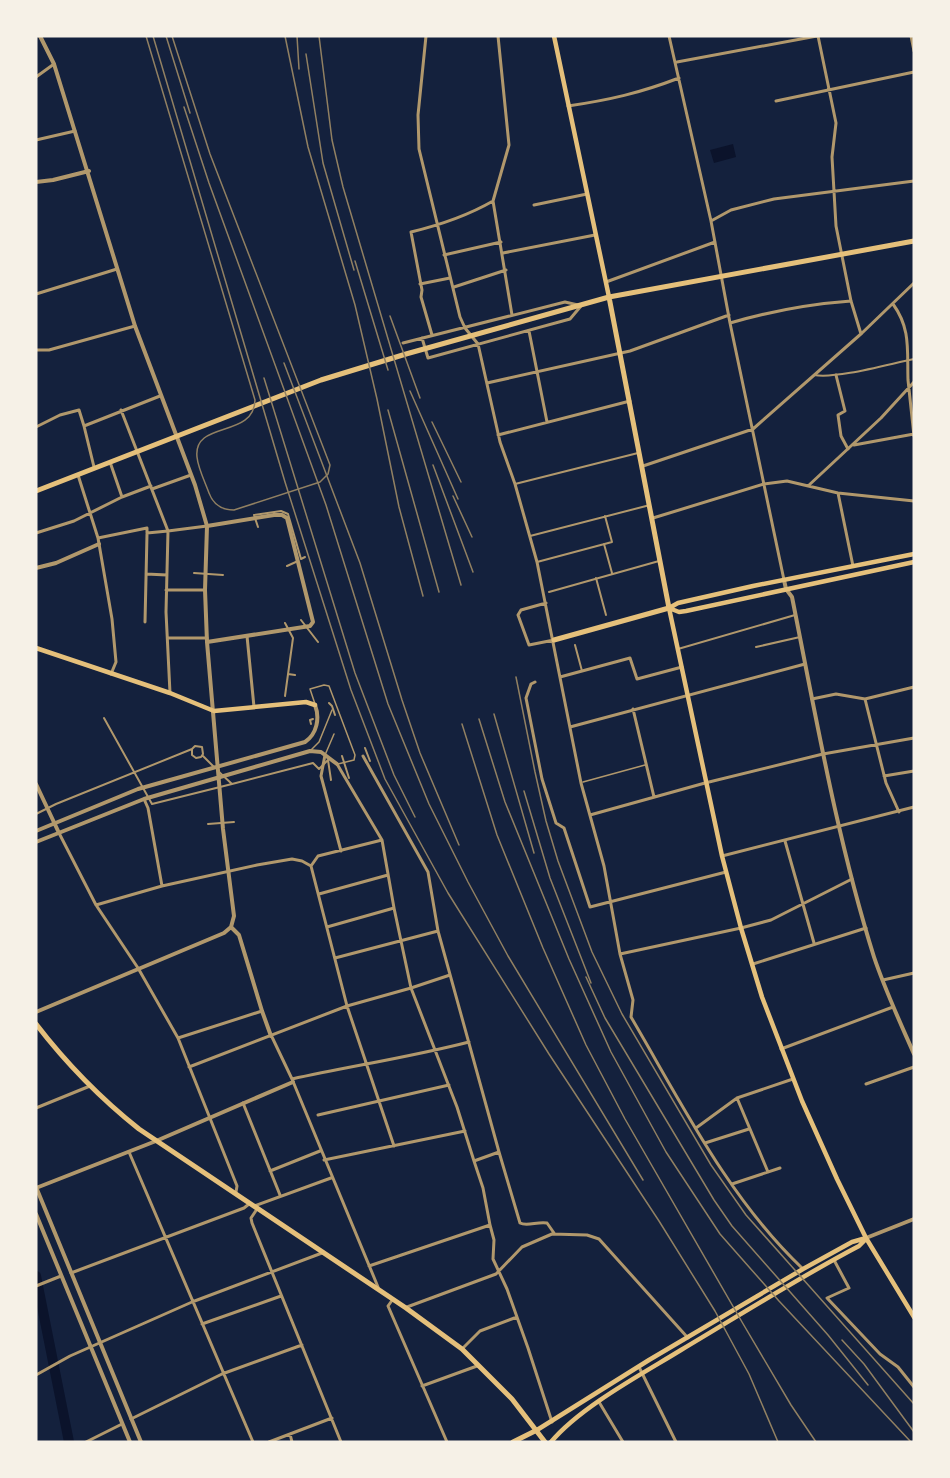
<svg xmlns="http://www.w3.org/2000/svg" width="950" height="1478" font-family="'Golos Text',sans-serif">
<style>
.water{fill:#0b132b}
.lines{fill:none;stroke-linecap:round;stroke-linejoin:round}
.river{stroke:#0b132b;stroke-width:10}
.service{stroke:#b1986c;stroke-width:1.5}
.pedestrian{stroke:#b1986c;stroke-width:2}
.minor{stroke:#b1986c;stroke-width:3}
.tertiary{stroke:#b1986c;stroke-width:4}
.secondary{stroke:#e5c07b;stroke-width:4.5}
.primary{stroke:#e5c07b;stroke-width:5}
.trunk{stroke:#e5c07b;stroke-width:5}
.tram{stroke:#918062;stroke-width:1.5}
.rail{stroke:#918062;stroke-width:1.5}
</style>
<rect width="100%" height="100%" fill="#14213d"/>
<path class="water" d="M733,144l3,13 -22,6 -4,-13z"/>
<g class="lines">
<path class="river" d="M36,1276l33,166"/>
<path class="service" d="M315,704l-5,-15 14,-4 5,1 26,69 -1,5 -16,4
M311,750l8,-8 13,-32
M325,755l9,-21
M583,782l62,-17"/>
<path class="pedestrian" d="M814,375c23,4 75,-11 100,-16
M515,484l123,-31
M258,527l-4,-12 27,-4 7,3 13,45 4,-2
M530,536l120,-31
M604,544l8,29
M537,562l75,-20 -7,-26
M287,566l11,-5
M194,573l29,2
M596,578l10,37
M549,592l110,-31
M301,620l17,22
M575,645l7,26
M756,647l44,-10
M678,649l117,-34
M288,674l7,1
M285,696l8,-58 -8,-15
M329,703l3,3 3,9
M104,718l48,86 80,-20
M311,724l-1,-4 3,-1
M365,748l5,13
M203,756l11,11
M342,756l7,22
M328,760l3,20
M218,771l14,13 81,-21 6,6 11,-11
M36,814l20,-10 136,-55 3,-3 7,1 1,7 -2,3 -5,1 -4,-3v-6
M208,824l26,-2"/>
<path class="minor" d="M426,36l-8,79 1,34 41,168 5,11 13,16 22,98 15,42 22,78 44,221 23,83 16,88 13,46 -2,17c51,87 98,182 172,252
M669,36l42,185 19,102 54,257
M818,36l18,87 -4,34 4,69 15,75 10,33
M911,36l3,15
M677,62l140,-26
M36,77l18,-13
M776,101l138,-29
M568,106c41,-6 72,-13 111,-28
M36,140l39,-9
M493,201l19,114
M534,205l53,-11
M711,221l20,-11 43,-11 140,-18
M503,253l92,-18
M444,255l57,-13
M606,282l109,-40
M420,284l30,-6
M454,287l52,-17
M36,294l81,-25
M893,304c18,25 14,46 15,76 2,18 4,37 6,56
M730,323c41,-12 80,-19 121,-22
M529,331l18,91
M432,335l-11,-38 1,-7 -11,-58c29,-7 56,-16 82,-31l16,-56 -11,-109
M422,338l6,20 142,-39 11,-13
M403,343l162,-41 13,3
M36,350h13l86,-24
M836,375l9,36 -7,4 3,21 7,13
M487,383l143,-32 99,-36
M121,410l47,121 39,-5
M84,426l10,41
M36,427l24,-12 19,-5 5,16 76,-30
M498,435l132,-34
M854,445l60,-11
M110,462l12,35
M643,466l110,-37 109,-96 52,-50
M78,475l20,63 14,81 4,43 -5,12
M808,486l73,-68 33,-36
M152,489l39,-14
M838,493l15,73
M653,518l111,-34 23,-3 51,12 76,8
M36,533l38,-12 48,-24 29,-11
M98,538l49,-10v5l21,-2 -2,81 4,81
M146,574l21,1
M166,590h39
M546,603l-25,7 -3,5 11,30 25,-5
M145,622l2,-88
M247,636l7,71
M168,638h39
M560,677l70,-19 7,21 45,-12
M535,682l-4,2 -5,14 16,81 14,44 8,5 26,79 136,-35
M812,699l24,-5 29,5 49,-12
M865,699l21,84 13,29
M633,709l21,88
M570,727l235,-63
M325,755l-4,21 20,75
M363,756l65,116 10,59 61,221 -25,9 9,27 7,37 -121,41
M337,764l45,76 12,68 17,80 46,119 17,54
M884,776l30,-5
M144,799l4,9 14,78
M590,815l115,-32 118,-29 91,-16
M59,833l37,72 42,63 40,70 59,148 -1,6
M382,840l-64,16 -7,10 36,140 47,140
M785,841l29,102
M722,856l192,-49
M319,894l69,-19
M96,905l66,-19 95,-21 35,-6 10,2 9,5
M327,927l67,-19
M620,954l121,-26 30,-8 81,-41
M335,958l103,-27
M753,964l113,-36
M883,980l31,-7
M272,1037l20,42 86,208
M178,1038l84,-27
M781,1049l112,-42
M189,1067l158,-61 64,-18 39,-13
M292,1079c59,-13 119,-22 177,-37
M866,1084l48,-17
M737,1098l31,74
M243,1103l37,92
M36,1108l54,-22
M318,1115l131,-30
M696,1128l41,-30 56,-19
M705,1143l44,-14
M129,1152l124,290
M499,1152l21,71c7,4 18,-2 27,0l7,10
M324,1160l141,-29
M270,1171l50,-20
M732,1184l48,-16
M254,1206l77,-28
M257,1209l-6,9 1,5 89,219
M490,1225l4,15 -1,19 14,30 21,59 24,74
M834,1260l15,28 -22,10 53,56 18,13 16,20
M71,1273l173,-65 5,-4
M36,1286l25,-10
M393,1299l-5,7 59,136
M407,1307l89,-33 26,-27 30,-13 35,1 12,4 89,99
M202,1324l79,-28
M463,1348l17,-17 37,-14
M639,1367l37,75
M36,1375l34,-19 122,-54 130,-49
M422,1386l55,-20
M599,1402l24,40
M131,1419l91,-45 80,-29
M290,1434l2,8
M86,1442l36,-18
M269,1442l63,-24"/>
<path class="tertiary" d="M36,182l17,-2 36,-9
M207,526l67,-11h8l5,3 26,104 -3,4 -103,16
M36,568l20,-5 43,-19
M784,580l2,9 6,8c24,120 45,242 82,360 11,33 26,65 40,97
M36,784l23,49
M36,831l102,-42 167,-47c12,-8 15,-24 10,-37
M36,842l108,-43 166,-48 11,1 16,12
M231,927l8,8 23,76 9,25
M36,1012l188,-79 7,-6 3,-11 -11,-87 -16,-187 -2,-52 2,-64 -12,-41 -60,-159 -81,-262 -14,-28
M36,1187l105,255
M36,1188l120,-47 137,-59
M36,1214l94,228
M866,1238l48,-19"/>
<path class="secondary" d="M554,36l55,261
M669,608l53,248 19,72 21,69 40,104 35,78 29,59 48,79
M669,608l10,4 7,-1 228,-49
M669,608l9,-5 75,-17 161,-32
M36,648l134,45 44,18 92,-9 9,3
M537,1430l112,-70 154,-91 49,-27 14,-4
M551,1442c29,-35 91,-68 130,-92 59,-35 117,-72 178,-104l6,-6"/>
<path class="primary" d="M36,491l285,-111 85,-26 203,-57 305,-56
M554,640l115,-32 -60,-311
M513,1442l24,-12"/>
<path class="trunk" d="M36,1024c30,39 64,74 103,105l267,179 56,41 50,50 33,43"/>
<path class="tram" d="M146,36l109,364c-1,39 -62,20 -58,57 1,11 8,25 12,36 4,11 13,17 25,17l86,-28 8,-8 2,-9 -120,-311 -38,-118"/>
<path class="rail" d="M153,36l132,446 66,208 34,89 63,114 101,161 110,167 56,90 34,63 29,68
M166,36l24,77
M285,36l23,111 47,158 22,94 22,108 24,89
M297,36l2,33
M319,36l13,104 11,47 118,398
M306,54l17,109 31,107
M184,107l25,76 117,322 62,199 41,100 39,78 40,74 135,224
M355,261l33,109
M390,316l30,82
M284,363l76,200 42,137 18,53 39,92
M264,378l91,295 39,102 21,42
M410,391l48,108
M388,410l51,182
M432,422l29,60
M433,465l40,107
M453,496l19,41
M516,677l19,95 11,49 12,40 34,91 30,62 89,151 35,50 168,189
M494,714l40,139
M479,719l26,83 64,157 42,93 55,100 54,82 59,67 132,141
M462,724l35,111 46,113 43,97 39,74 117,203 49,83 25,37
M524,791l26,87 41,105
M586,977l19,41 109,182 18,26 96,109 40,50
M842,1340l22,24 50,68"/>
</g>
<rect width="950" height="1478" fill="none" stroke="#f6f1e7" stroke-width="75"/>
</svg>
